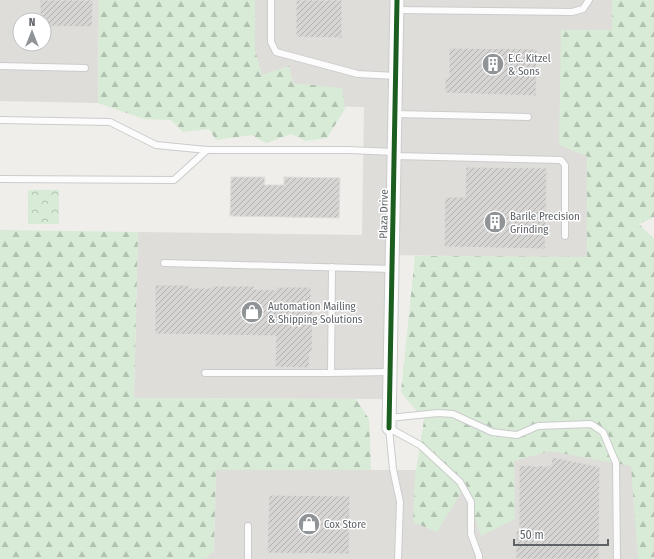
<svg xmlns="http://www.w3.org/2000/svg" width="654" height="559" font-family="'Fira Sans Condensed',sans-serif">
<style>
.industrial{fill:#dfddda;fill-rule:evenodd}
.forest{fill:url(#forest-firs)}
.park{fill:url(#park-crowns)}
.building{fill:url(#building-hatch);stroke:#deddd9}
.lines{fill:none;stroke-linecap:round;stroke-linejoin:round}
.service-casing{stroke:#cbcccc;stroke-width:8}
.minor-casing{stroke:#cbcccc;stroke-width:15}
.service{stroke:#fdfcfc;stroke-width:6}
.minor{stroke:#fdfcfc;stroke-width:13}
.cycleway-casing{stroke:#fff;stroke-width:8}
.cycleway{stroke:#1b5e20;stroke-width:5}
.labels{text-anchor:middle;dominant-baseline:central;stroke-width:3;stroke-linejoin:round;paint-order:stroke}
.poi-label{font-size:11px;fill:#5f6368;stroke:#fff;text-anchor:start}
.street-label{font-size:11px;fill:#5f6368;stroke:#fff}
</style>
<defs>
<pattern id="forest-firs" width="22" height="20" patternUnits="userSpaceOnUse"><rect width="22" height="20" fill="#d8ebd6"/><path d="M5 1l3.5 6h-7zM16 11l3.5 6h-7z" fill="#b2c2b1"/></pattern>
<pattern id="park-crowns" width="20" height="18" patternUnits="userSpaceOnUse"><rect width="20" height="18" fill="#d8ebd6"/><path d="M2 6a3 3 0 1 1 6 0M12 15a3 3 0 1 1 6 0" fill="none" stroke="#b2c2b1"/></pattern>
<pattern id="building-hatch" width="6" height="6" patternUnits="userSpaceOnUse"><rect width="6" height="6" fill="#d6d5d3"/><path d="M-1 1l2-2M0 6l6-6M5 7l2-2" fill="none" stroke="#b1b0af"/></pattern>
</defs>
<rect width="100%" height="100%" fill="#efeeea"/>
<path class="industrial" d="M0,0h99l-1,103 -98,-2zM20,20h24v24h-24z
M248,0h364v30h-51l26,126 1,102 -201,-3 -1,144 -252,-1 4,-166 224,3 2,-128 -116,-2z
M654,389v170h-449l9,-9 2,-80h247z"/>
<path class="forest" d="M99,0h156v50l7,25 27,-9 4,17 49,5 3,21 -18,29 -21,3 -15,-7 -25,9 -14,-8 -36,5 -7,-11 -26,3 -12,-12 -27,-1 -46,-16z
M612,0h42v217l-15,7 15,15v320h-16l-7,-93 -81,-15 -36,10 1,58 -34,17 -16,-50 -28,46 -24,-10 2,-45 9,-57 -23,-28 14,-136 172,1v-101l-28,-11 2,-115h51z
M0,230l138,2 -4,166 222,1 13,20 2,51h-155l-2,80 -9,9h-205z"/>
<path class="park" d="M28,190h31v34h-31z"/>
<path class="building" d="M40,0h53l-1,27 -48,-1v-6h-4z
M296,0h46v38l-46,-1z
M449,48l88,1 -1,47 -91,-3v-15h4z
M466,167l81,1 -2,81 -101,-2 1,-50h20z
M231,177h34l-1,8h20v-8l56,1 -1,40 -109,-2z
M155,285h34v3h23v-2h42v3l22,1v-3h35v17h2l-1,49 -2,-1 -1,16 -34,-1 1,-31 -121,-2z
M552,457l48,10 -1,92h-83v-28h3v-66l10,1v-1l9,2v-2l9,2v-2l4,1z
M269,495l81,1 -1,58 -82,-1z"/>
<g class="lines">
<g class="service-casing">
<path id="service" d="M271,0v42l5,10 82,22 38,2
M397,10l175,2 11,-3 6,-9
M0,66l85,2
M395,114l133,3
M0,120l110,2 46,23 51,5h141l47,2
M395,156l166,4 4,5v71
M0,179l174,1 33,-30
M164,263l229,6
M205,373h126l1,-106
M331,373l59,-1
M389,418l49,-5 15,1 39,18 25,3 21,-9 53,-2 12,8 13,31 1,96
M389,428l31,17 40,37 11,20v32l8,22v3
M389,428l4,41 7,33 -2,57
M248,559v-33"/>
</g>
<g class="minor-casing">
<path id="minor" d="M389,428l8,-428"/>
</g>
<use href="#service" class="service"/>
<use href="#minor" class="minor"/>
<g class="cycleway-casing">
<path id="cycleway" d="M389,428l8,-428"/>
</g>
<use href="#cycleway" class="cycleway"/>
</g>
<defs>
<g id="building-disc" transform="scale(1.15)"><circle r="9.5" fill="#919496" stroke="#fff"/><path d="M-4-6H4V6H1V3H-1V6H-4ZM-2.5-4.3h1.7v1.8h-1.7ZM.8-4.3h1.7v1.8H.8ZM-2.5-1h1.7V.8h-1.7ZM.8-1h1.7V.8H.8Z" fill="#fff"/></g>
<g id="shop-disc" transform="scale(1.15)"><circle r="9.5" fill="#919496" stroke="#fff"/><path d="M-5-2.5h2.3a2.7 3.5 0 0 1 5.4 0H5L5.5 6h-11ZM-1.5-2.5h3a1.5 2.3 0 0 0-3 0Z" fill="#fff"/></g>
</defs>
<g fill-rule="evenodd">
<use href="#building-disc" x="493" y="64"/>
<use href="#building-disc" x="495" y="222"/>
<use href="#shop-disc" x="252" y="312"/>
<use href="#shop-disc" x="309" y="524"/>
</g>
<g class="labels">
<g class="poi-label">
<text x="508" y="58">E.C. Kitzel<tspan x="508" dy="13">&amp; Sons</tspan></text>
<text x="510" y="216">Barile Precision<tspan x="510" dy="13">Grinding</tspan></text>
<text x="268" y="306">Automation Mailing<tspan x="268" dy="13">&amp; Shipping Solutions</tspan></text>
<text x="324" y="524">Cox Store</text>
</g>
<g class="street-label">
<text transform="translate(384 214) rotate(-89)">Plaza Drive</text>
</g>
</g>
<g transform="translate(32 32)"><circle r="19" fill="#ffffff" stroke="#bfc1c3"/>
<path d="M0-3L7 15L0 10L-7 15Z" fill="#919496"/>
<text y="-6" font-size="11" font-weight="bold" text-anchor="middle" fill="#5f6368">N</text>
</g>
<path d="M514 539v6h94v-6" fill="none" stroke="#5f6368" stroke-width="2"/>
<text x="520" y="539" font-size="12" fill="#5f6368" stroke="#ffffff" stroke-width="3" paint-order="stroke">50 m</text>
</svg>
